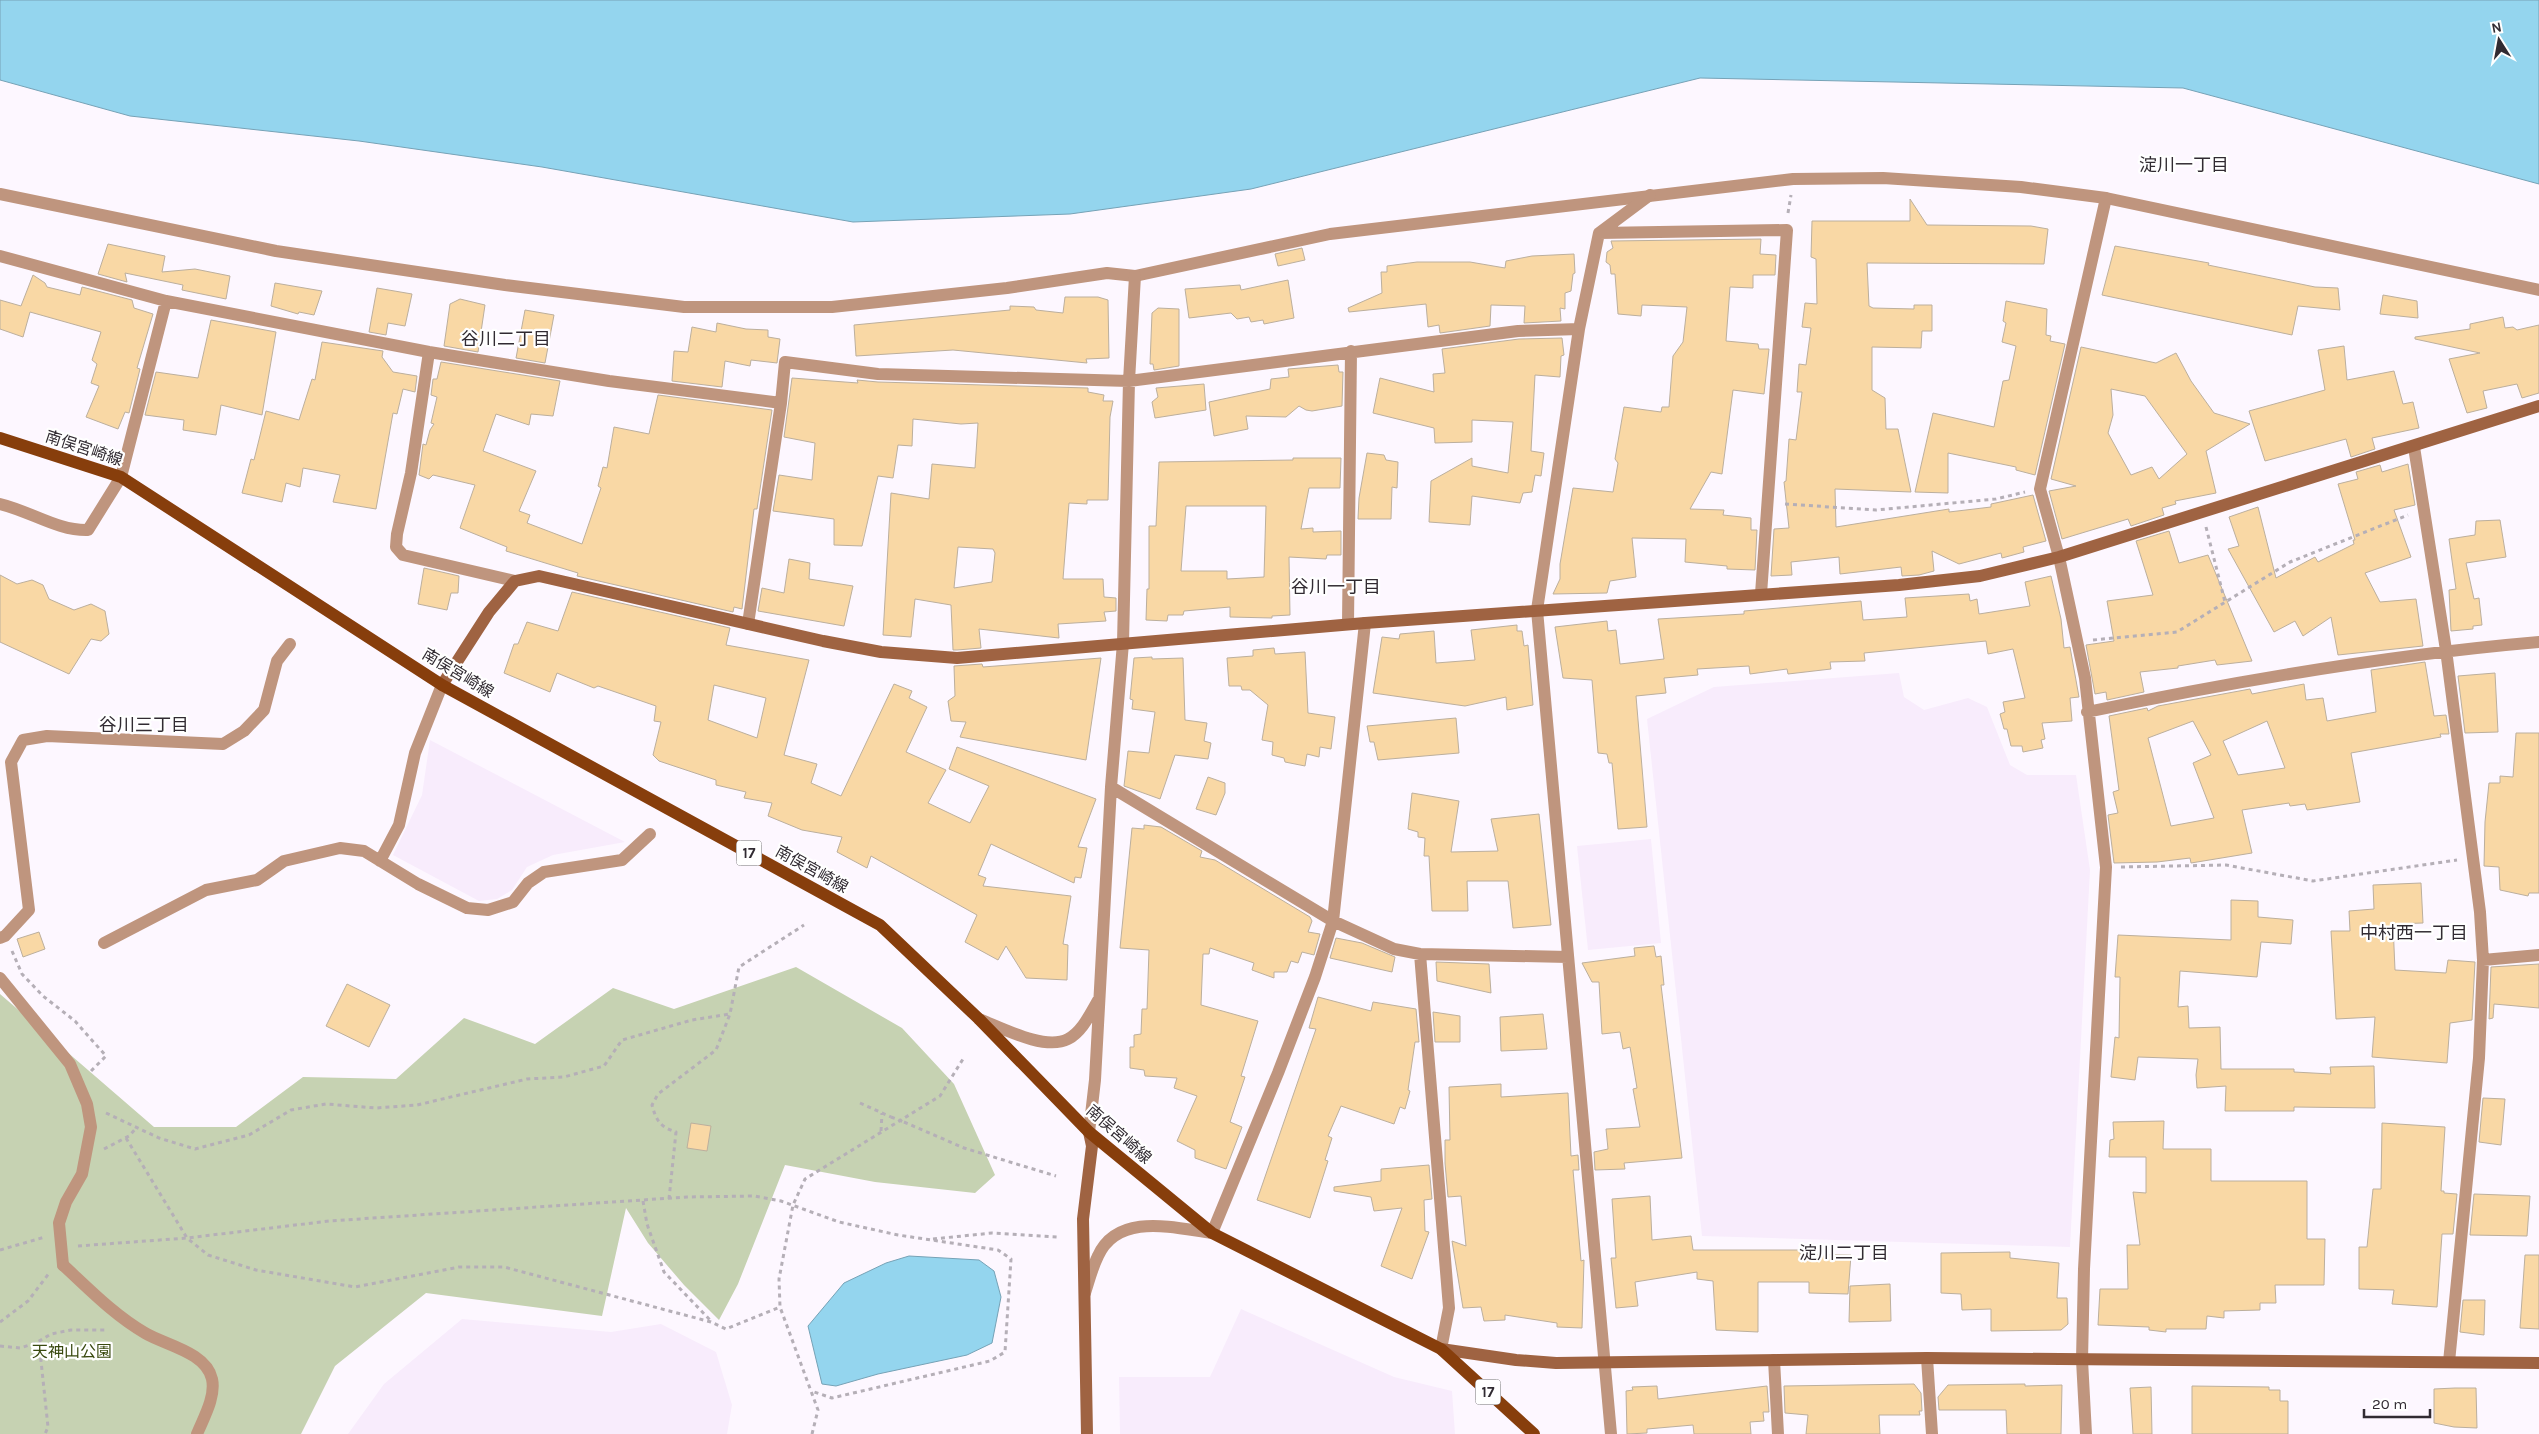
<svg xmlns="http://www.w3.org/2000/svg" width="2539" height="1434" font-family="Karla,'Noto Sans JP',sans-serif">
<style>
.built{fill:#f8ecfc}
.green{fill:#c6d2b2}
.water{fill:#94d5ee;stroke:#76a2b6}
.building{fill:#f9d8a5;stroke:#bcaf9d;fill-rule:evenodd}
.lines{fill:none;stroke-linecap:round;stroke-linejoin:round}
.path{stroke:#b5afb7;stroke-width:3;stroke-dasharray:4 4;stroke-linecap:butt}
.lane{stroke:#bf957e;stroke-width:12}
.street{stroke:#bf957e;stroke-width:12}
.secondary{stroke:#9f6342;stroke-width:12}
.primary{stroke:#873e0c;stroke-width:12}
.path-bridge{stroke:#b5afb7;stroke-width:3;stroke-dasharray:4 4;stroke-linecap:butt}
.labels{text-anchor:middle;dominant-baseline:central;stroke-width:4.5;stroke-linejoin:round;paint-order:stroke}
.shield{fill:#fff;stroke:#6f6b70;stroke-width:1}
.shield-label{font-size:15px;font-weight:bold;fill:#312b32}
.street-label{font-size:16px;fill:#312b32;stroke:#fff}
.park-label{font-size:16px;fill:#39490f;stroke:#fff}
.neighbourhood-label{font-size:18px;fill:#312b32;stroke:#fff}
</style>
<rect width="100%" height="100%" fill="#fdf7ff"/>
<path class="built" d="M1899,673l5,24 20,13 44,-12 19,9 23,58 17,10h49l14,95 -20,377 -368,-11 -55,-517 67,-32z
M430,740l195,102 -72,13 -26,12 -15,23 -15,9 -18,2 -86,-46 29,-60z
M1651,839l10,104 -73,7 -11,-104z
M1241,1309l153,68 58,14 3,43h-335l-1,-57h91z
M462,1319l149,13 50,-8 55,28 16,53 -5,29h-379l36,-50z"/>
<path class="green" d="M796,967l106,61 52,56 41,91 -20,18 -100,-11 -90,-17 -47,119 -19,36 -35,-35 -36,-42 -22,-35 -24,108 -176,-23 -91,73 -34,68h-301v-440l154,133h82l67,-50 93,2 68,-61 71,26 78,-56 61,21z"/>
<path class="water" d="M0,0h2539v184l-356,-96 -483,-10 -449,111 -181,25 -217,8 -311,-55 -183,-26 -229,-25 -130,-36z
M909,1256l70,4 15,11 7,26 -9,46 -25,12 -89,19 -42,12 -14,-2 -14,-58 36,-43 42,-20z"/>
<path class="building" d="M1910,199l17,26 104,1 17,3 -4,35 -177,-1 2,43 4,2 41,1v-4h18v26h-10l-1,17 -49,-1v43l13,8 1,31h12l13,63 -76,-3 1,38 113,-18v3l42,-5v-3l42,-9 13,46 -23,6 1,5 -22,6 -1,-5 -42,11 -27,-13 2,20 -15,4 -17,1 -1,-9 -61,7 -1,-17 -48,5 1,13 -21,1 3,-47 15,-1 -5,-46 2,-1 3,-42 7,1 6,-48h-5l2,-28 7,1 5,-37 -9,-1 3,-24 12,1 -1,-45 -5,-2 1,-36h98z
M1761,239l-1,15 16,1 -1,20h-22v13l-23,-1 -4,54 32,3 1,5h10l-5,45 -31,-4 -11,84 -11,-2 -21,37 34,1 -1,5 28,3v12h6l-2,40 -28,-1v-3l-42,-4 1,-23 -54,-1 4,39 -26,4 -3,12 -54,1 7,-15v-15l13,-76 40,4 5,-29 -3,-4 9,-52 37,5 1,-5h7l4,-51 10,-14 4,-35 -45,-2 -1,11 -23,-2 -3,-40h-4l-1,-9 -4,-3 1,-10 6,-4 -2,-7z
M108,244l57,12 -3,16 33,-3 35,7 -4,23 -44,-9 1,-5 -58,-12 2,9 -29,-8z
M2115,246l94,17 -1,2 107,22 23,1 2,22 -42,-4 -6,29 -190,-40z
M1302,248l3,12 -27,6 -3,-12z
M1574,254l1,19 -2,1 -2,17 -6,2v16l-5,-1 1,13 -37,2 1,-17 -34,-1 -1,21 -50,7 -1,-8 -11,2 -2,-23 -77,8 -1,-4 34,-15 -1,-21h6v-6l30,-4h53l35,6 1,-7 26,-5z
M33,275l12,8 2,4 33,8 2,-8 50,13 2,8 19,6 -16,54 3,1 -11,44 -4,-1 -7,17 -32,-12 13,-31 -8,-3 6,-19 -5,-4 9,-28 -71,-20 -7,25 -23,-8v-29l21,6z
M1288,280l6,38 -30,6 -1,-4 -12,2 -2,-5 -12,2 -6,-6 -42,5 -4,-29 55,-4 1,5z
M275,283l47,8 -8,24 -15,-3 -1,2 -27,-8z
M377,288l35,6 -7,32 -17,-3 -2,12 -17,-3z
M2383,295l34,6 1,17 -38,-4z
M1065,297h33l10,3 1,58 -23,1 1,4 -134,-13 -97,6 -2,-31 156,-15v-4l24,1 2,3 27,3z
M460,299l25,6 -7,47 -34,-6 6,-42z
M2006,301l41,8 -1,26 5,1 -1,5 15,3 -30,131 -19,-5v-3l-68,-14v40l-33,-1 18,-79 61,14 9,-46 6,-1 7,-34 -14,-4 4,-19 -3,-2z
M1158,308l21,1v57l-25,4 -1,-6h-3l2,-51z
M525,310l29,5 -9,48 -29,-5z
M2503,317l2,11 8,-1 4,3 22,-5v68l-17,5 -5,-14 -34,7 4,17 -20,5 -18,-54 31,-6 -65,-14v-2l55,-8v-5z
M211,320l65,12 -14,83 -41,-10 -5,30 -33,-5 1,-10 -39,-5 11,-43 42,6z
M717,323l29,6 22,1v7l12,2 -3,24 -26,-3 -1,6 -25,-5 -3,26 -50,-6 2,-30 14,1 4,-25 24,5z
M1562,338l2,17 -3,1 -1,21 -25,-2 -4,76 13,2 -3,23 -6,-1 -3,17 -9,1 -3,10 -48,-7 -2,29 -41,-3 2,-41 41,-23v8l36,7 5,-51 -41,-2v22l-37,1 -1,-15 -61,-15 7,-35 54,14 -1,-18 12,-1 -3,-24 77,-10z
M322,342l61,9 -1,6 11,15 24,4 -2,16 -12,-3 -6,25 -4,-1 -17,96 -43,-7 7,-27 -37,-7 -3,19 -14,-4 -4,19 -40,-9 9,-34 3,1 12,-49 33,9 13,-41 3,1z
M2344,346l3,34 47,-9 9,33 10,-2 6,26 -47,10 3,11 -24,8 -5,-18 -81,22 -16,-50 76,-21 -7,-40z
M2081,347l75,16 20,-10 15,28 23,32 36,11 -44,27 10,42 -41,8 1,3 -14,4 2,7 -33,11 -3,-7 -66,20 -13,-48 27,-5 -25,-7zM2111,389l34,7 42,58 -28,25 -7,-12 -21,8 -23,-42 5,-18z
M441,362l119,19 -7,35 -22,-2 -2,11 -33,-11 -13,37 53,20 -17,40 11,4 -3,8 55,21 19,-56 -3,-2 5,-19 4,1 7,-41 35,7 9,-39 114,15 -15,99h-3l-12,100 -8,-2 -1,5 -156,-36 1,-3 -72,-22 1,-4 -47,-19 15,-43 -42,-10 -4,4 -10,-4 4,-31 3,1 4,-15 4,-6 -3,-1 6,-26 -6,-2 2,-16h4z
M1338,365l1,7h4l-1,34 -30,5 -6,-1 -7,-4 -13,11 -40,-1 2,13 -34,7 -5,-34 61,-13 1,-10 18,-2 -1,-8z
M792,378l66,5 -1,-3 21,2 210,6v4l16,3 -1,6h10l-3,16 -2,83h-21v4l-18,-1 -6,76h40l1,18 12,1v13l-12,1 2,9 -48,3 1,14 -80,-9 2,19 -24,2h-4l-2,-45 -36,-6 -4,38 -28,-2 8,-142 38,6 3,-35 43,4 3,-45 -17,1 -48,-5 -1,27 -14,-1 -5,33 -15,-2 -16,70 -28,-1v-26l-61,-8 6,-36 33,5 3,-37 -31,-6zM958,547l35,2 2,4 -3,29 -38,6z
M1204,384l2,26 -51,8 -3,-16 6,-5 -2,-9z
M1367,453l17,2 2,5 12,2 -1,26 -5,-1 -1,32h-33l1,-21z
M1293,458h48l-1,30h-31l-8,41 12,-1v4l28,-1v24h-14l-1,4 -37,-2 1,58 -18,1v2l-42,-1v-10l-46,4 -1,4h-15l-1,6 -21,-1 1,-31h2v-63h7l3,-64 134,-2zM1186,506h80l-2,71 -37,2v-8h-46z
M2408,464l7,41 -21,5 17,47 -46,16 15,29 36,-3 7,47 -85,9 -7,-38 -28,19 -8,-15 -21,11 -46,-83 11,-3 -10,-29 29,-10 18,71 39,-21 3,5 36,-18 -1,-4h2l-17,-56 20,-5 -2,-7 24,-7 2,7z
M2500,520l6,37 -40,6 8,36 5,-1 3,27 -9,1v3l-22,2 -2,-41 7,-1 -7,-50 26,-4 1,-14z
M2169,531l10,32 29,-8 44,106 -35,4 -2,-5 -37,6v2l-38,4 4,20 -37,8 -1,-8 -11,2 -9,-49 28,-4 -7,-40 46,-6 -17,-54z
M789,559l21,4 -1,16 44,7 -9,40 -86,-15 4,-23 22,5z
M424,568l35,8 -1,17h-7l-4,17 -29,-6z
M0,575l17,9 15,-4 11,5 6,14 25,11 17,-6 14,7 4,23 -8,7 -10,-2 -22,35 -69,-32z
M2051,576l10,43 3,29 6,-1 9,50 -9,1 2,23 -30,2 3,16 -4,1 2,8 -20,4 -1,-6h-11l-4,-17h-3l-4,-15 5,-2 -2,-10 22,-4 -12,-49 -25,5 -2,-13 -122,12 1,8 -35,1 1,7 -43,5 -1,-5 -37,5 -1,-8 -52,3 1,6 -34,3 2,15 -30,3 11,131 -29,2 -6,-66h-3l-2,-9 -9,-1 -6,-73 -29,-2 -8,-51 52,-6 1,10 8,-1 4,34 44,-5 -6,-40 86,-5v-3l117,-10 2,19 44,-3 -2,-19 64,-4 1,7 7,-2 2,15 51,-8 -5,-24z
M572,592l158,36 -4,17 83,15 -25,95 33,9 -6,19 30,13 53,-112 18,7 -3,7 18,9 -21,45 40,18 -18,33 42,20 19,-37 -40,-17 8,-22 139,52 -18,48 9,1 -6,30 -6,-1 -1,6 -83,-39 -13,31 8,3 -3,8 88,10 -8,48 5,1 -1,35 -41,-2 -20,-32 -8,14 -33,-18 12,-27 -106,-59 -4,12 -30,-16 5,-15 -40,-7 -34,-14 4,-13 -28,-5 2,-6 -30,-7v-5l-57,-19 -6,-6 8,-33 -7,-1 2,-15 -58,-20 -4,2 -37,-15 -7,19 -46,-19 10,-29h4l9,-22 31,9zM714,685l52,13 -9,40 -49,-18z
M1517,625v6h5l2,15 4,-1 5,60 -26,5 -1,-13 -41,9 -92,-13 9,-56 17,2 1,-5 34,-3 2,32 39,-3 -4,-30z
M1274,648l1,6 30,-2 3,61 27,4 -4,32 -11,-2 -1,10 -12,-3 -2,12 -20,-4 -1,-4 -12,-3 1,-13 -11,-2 6,-35 -18,-15h-8l-1,-4h-12l-2,-28 26,-2v-6z
M1152,657v2l31,-1 2,62 22,3 -3,18 7,2 -3,16 -33,-4 -15,44 -36,-13 4,-35 21,2 6,-41 -23,-3 1,-9 -3,-1 4,-41z
M1101,658l-15,102 -126,-23 6,-15 -15,-1 -3,-20 7,-5 -1,-30 28,-2 1,3z
M2425,662l9,54 12,-1 3,19h-9l1,3 -90,16 9,49 -53,8 -2,-6 -15,2 -1,-3 -47,7 10,43 -61,10 -1,-5 -33,4 -43,1 -6,-48 10,-2 -5,-21 6,-2 -10,-74 38,-8 1,3 10,-5 92,-17 2,5 52,-10 2,16 17,-2 4,23 49,-9 -5,-42zM2193,721l18,34 -18,8 21,55 -43,8 -23,-88zM2267,721l18,47 -47,7 -15,-34z
M2495,673l3,59 -33,1 -7,-57z
M1456,718l3,35 -81,7 -4,-18h-4l-3,-16z
M2516,733h23v160h-10l-1,3 -28,-6 -1,-23 -15,-1 1,-44 4,-39h11v-7l13,1z
M1208,777l17,6v10l-9,22 -20,-6z
M1412,793l47,8 -8,51 47,-1 -7,-32 48,-5 12,111 -38,3 -5,-47h-41l1,30h-36l-3,-55h-5l1,-18 -7,-1v-5l-10,-3z
M1144,825l17,2 41,24 -2,6 15,3 95,57 2,4 -4,11 12,2 -6,21 -12,-3 -4,11 -7,-2 -4,11h-13v6l-22,-8 2,-7 -44,-15 -1,6h-6l-2,51 57,16 -17,55 4,1 -15,45 12,5 -16,42 -31,-11v-8l-18,-9 20,-45 -23,-8 3,-10 -32,-2 -1,-6 -14,-2v-21h4v-12l7,-1 1,-25h5l2,-59 -29,-2 12,-120 12,1z
M2421,883l2,40 -30,1 2,46 51,3 2,-13 27,2 -3,58 -22,3 -3,40 -75,-6 3,-40 -39,2 -5,-88h19l-1,-20 25,-2 -1,-24z
M2231,900l27,1v16l35,3 -2,24 -30,-2 -4,35 -77,-6 -2,36 10,-1 1,22 31,-1 1,42h73v3l37,2 -1,-7 44,-1 1,42 -81,-1v4h-69l1,-25 -29,2 -1,-13 2,-16 -60,-2 -3,23 -24,-3 4,-40 4,1 1,-61h-5l3,-42 113,5z
M39,932l6,17 -22,8 -6,-18z
M1336,938l26,5 33,14 -3,15 -62,-14z
M1654,946l2,11 5,-1 3,29h-3l21,173 -58,5 1,6 -30,1 -1,-18 14,-3 -2,-20 34,-2 -7,-38 4,-1 -7,-41 -7,2 -3,-17 -18,2 -3,-52h-7l-10,-19 53,-7 -1,-8z
M1436,962l53,2 2,29 -54,-12z
M2539,964v44l-45,-4 -1,14 -4,1 2,-52z
M347,984l43,21 -21,42 -43,-21z
M1318,997l53,14 2,-9 43,7 3,33h-4l-7,48 2,1 -5,18 -5,-2 -6,17 -53,-18 -13,30 4,2 -7,22 3,1 -18,57 -53,-18 59,-171 -7,-1z
M1433,1012l27,4v26h-25z
M1543,1014l4,35 -46,2 -1,-34z
M1501,1084v13l67,-4 3,63 7,-1 1,15h-6l8,91 3,-1 -2,68 -25,-1v-4l-52,-8v5l-21,1 -3,-14 -18,1 -11,-67 14,5 -5,-50 -13,1 -3,-34v-23h5l-1,-53z
M2483,1098l22,1 -4,46 -22,-3z
M2164,1121l-1,28h48v32h96v58h18l-1,46h-49l1,18h-16v7l-36,1v7l-17,-2 -1,13h-40v3l-17,-2v-3l-51,-2 2,-36h28l-1,-44h13l-7,-53 13,1v-36h-37l1,-17 4,-1 -1,-17z
M691,1123l20,3 -4,25 -20,-3z
M2382,1123l63,4 -4,64h3v2l13,1 -4,40h-11l-5,73 -45,-3 2,-14 -35,-1v-42h8l6,-58h8z
M1429,1165l3,34 -8,1 1,31 4,1 -17,47 -31,-13 21,-58 -28,3 -3,-14 -37,-6v-4l47,-6v-12z
M2474,1194l56,2 -3,40 -57,-1z
M1650,1196l2,44 39,-4 2,14h107v4l51,1 -3,39 -39,-1v-11h-51v50l-42,-2 -3,-49 -16,-2v-7l-62,10 3,24 -22,2 -5,-50h5l-4,-59z
M2010,1252v6l49,5 -2,35h10l1,26 -7,6 -70,1v-22l-29,1 -1,-16 -20,-1v-40z
M2525,1255h14v74l-19,-1z
M1890,1284l1,37 -42,1 1,-36z
M2463,1300h22l-1,35 -24,-3z
M1914,1384l7,9 1,18h-3l1,4h-41l1,19h-74l2,-19 -23,-2 -1,-27z
M2025,1384v2l37,-1 -1,49h-54l-1,-24h-67l-1,-13 10,-12z
M1657,1386l1,13 109,-13 2,26h-6l1,9 -14,1 1,12h-57l-1,-9 -46,4v4l-20,1 -1,-43 7,-1 -1,-3z
M2192,1386l77,1v3h11v11h8v33h-96z
M2151,1387l1,47h-19l-3,-46z
M2455,1388h21l1,40 -23,-1 -20,-4v-34z"/>
<g class="lines">
<path class="path" d="M1788,213l3,-18
M1785,504l91,6 120,-11 29,-7
M2206,527l19,75
M2093,640l84,-8 113,-70 118,-47
M2121,867l105,-2 87,16 144,-21
M12,951l10,23 21,22 32,25 31,35 -15,15
M860,1103l31,14
M106,1113l53,25 36,11 54,-14 42,-25 35,-6 50,4 41,-3 110,-26 37,-2 40,-11 18,-26 70,-20 38,-6
M904,1122l60,26 92,28
M881,1131l1,-18
M126,1138l61,100 21,17 48,15 99,17 104,-20h45l207,55 15,7 54,-22
M104,1149l25,-13 8,-9
M669,1199l7,-67c-16,-5 -20,-12 -24,-27l6,-11 58,-44 14,-36 9,-47 65,-42
M643,1201l4,23 17,48 47,49
M933,1239l59,-6 65,4
M78,1246l109,-8 142,-17 358,-24 67,-1 27,5 58,21 59,13 100,15 13,9 -6,93 -15,9 -158,37 -21,-7
M0,1250l45,-13
M0,1322l28,-21 22,-29
M39,1342l9,85 -3,7
M0,1346l20,2 16,-5 15,-9 20,-4h37
M812,1434l6,-24 -38,-103 -1,-28 14,-74 12,-26 135,-83 23,-37"/>
<path class="lane" d="M0,194l276,57 229,34 179,22h148l175,-19 100,-15 28,3 195,-42 463,-55 90,-1 138,9 85,11 433,92
M0,938l5,-2 24,-26 -18,-148 12,-22 24,-4 176,8 21,-13 20,-21 13,-49 13,-17
M0,978l70,86 17,40 4,23 -9,47 -16,28 -7,21 4,42"/>
<path class="street" d="M1599,233l188,-3 -26,364
M0,256l166,45 263,51 180,29 172,22
M429,352l-18,121 -14,61 -1,13 7,8 112,26
M2414,447l32,203 34,262 3,48 -4,98 -30,304
M0,504c30,7 58,27 88,26l33,-53 45,-176
M748,624l33,-221 4,-41 93,12 251,7 389,-50 61,-2
M1348,624l3,-273
M2087,712c149,-31 300,-57 452,-70
M1111,787l222,134 61,28 26,5 148,3
M380,861l19,-36 16,-72 27,-68
M104,943l102,-53 51,-10 27,-19 56,-13 24,3 54,33 49,24 21,2 25,-8 15,-19 16,-11 78,-12 28,-26
M1420,954l29,354 -8,41
M2483,960l56,-5
M979,1019c23,9 66,32 89,20 15,-8 23,-27 31,-40
M1089,1132l6,-52 16,-293 12,-144 6,-262 6,-105
M63,1265c26,24 51,50 82,68 20,12 61,19 67,46 4,18 -9,40 -15,55
M1085,1293c4,-12 7,-25 13,-37 20,-44 76,-28 114,-23l66,-160 37,-96 18,-56 32,-298
M1927,1358l5,76
M1774,1360l4,74
M1611,1434l-74,-824 42,-281 20,-96 51,-38
M2086,1434l-4,-74 2,-91 22,-402 -21,-189 -26,-121 -19,-68 66,-291"/>
<path class="secondary" d="M442,685l47,-73 26,-31 24,-5 284,65 58,11 76,6 408,-35 534,-38 81,-9 79,-19 480,-151
M1441,1349l75,11 40,3 371,-5 612,5
M1087,1434l-4,-215 9,-73 -3,-14"/>
<path class="primary" d="M0,438l121,39 321,208 438,240 99,94 110,113 123,101 229,116 93,85"/>
<path class="path-bridge" d="M891,1117l13,5"/>
</g>
<g class="labels">
<g class="shield">
<rect x="736.5" y="840.5" width="25" height="25" rx="4"/>
<rect x="1475.5" y="1379.5" width="25" height="25" rx="4"/>
</g>
<g class="shield-label">
<text x="749" y="853">17</text>
<text x="1488" y="1392">17</text>
</g>
<g class="street-label">
<text transform="translate(84 448) rotate(18)">南俣宮崎線</text>
<text transform="translate(458 673) rotate(31)">南俣宮崎線</text>
<text transform="translate(812 869) rotate(29)">南俣宮崎線</text>
<text transform="translate(1119 1134) rotate(41)">南俣宮崎線</text>
</g>
<g class="park-label">
<text x="72" y="1351">天神山公園</text>
</g>
<g class="neighbourhood-label">
<text x="2184" y="165">淀川一丁目</text>
<text x="506" y="339">谷川二丁目</text>
<text x="1336" y="587">谷川一丁目</text>
<text x="144" y="725">谷川三丁目</text>
<text x="2414" y="933">中村西一丁目</text>
<text x="1844" y="1253">淀川二丁目</text>
</g>
</g>
<g transform="translate(2499 40) rotate(349)" stroke="#ffffff" stroke-width="4" paint-order="stroke">
<path d="M0-4L9 19L0 12L-9 19Z" fill="#312b32"/>
<text y="-8" font-size="14" font-weight="bold" text-anchor="middle" fill="#312b32">N</text>
</g>
<path d="M2364 1409v8h66v-8" fill="none" stroke="#312b32" stroke-width="2.5"/>
<text x="2372" y="1409" font-size="15" fill="#312b32" stroke="#ffffff" stroke-width="4" paint-order="stroke">20 m</text>
</svg>
